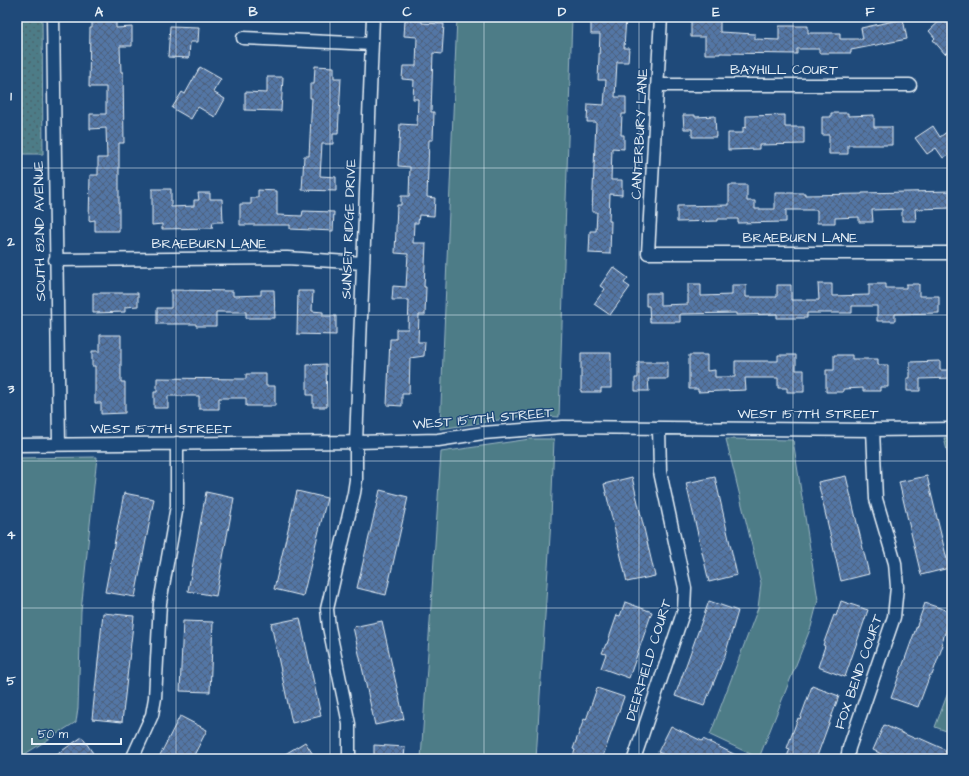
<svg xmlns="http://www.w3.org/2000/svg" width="969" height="776" font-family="'Architects Daughter',sans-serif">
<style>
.green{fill:#4d7c87;stroke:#9ab6c0}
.park{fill:url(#park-dots);stroke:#9ab6c0}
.building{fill:url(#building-cross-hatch);stroke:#e8f1f8}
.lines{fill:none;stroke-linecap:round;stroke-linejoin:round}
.minor-casing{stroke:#e8f1f8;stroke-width:15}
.minor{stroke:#1f4a7a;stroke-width:12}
.grid{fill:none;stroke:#e8f1f8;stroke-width:1;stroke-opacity:0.55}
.labels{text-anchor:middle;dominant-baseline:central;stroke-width:3;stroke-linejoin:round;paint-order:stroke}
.street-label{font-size:14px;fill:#e8f1f8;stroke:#1f4a7a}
.neatline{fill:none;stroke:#e8f1f8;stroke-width:1.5}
.grid-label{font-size:13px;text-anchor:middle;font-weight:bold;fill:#e8f1f8}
</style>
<defs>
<pattern id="park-dots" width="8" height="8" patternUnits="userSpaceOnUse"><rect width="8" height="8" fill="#4d7c87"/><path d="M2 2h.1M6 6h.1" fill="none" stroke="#4a656c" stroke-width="1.8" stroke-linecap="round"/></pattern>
<pattern id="building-cross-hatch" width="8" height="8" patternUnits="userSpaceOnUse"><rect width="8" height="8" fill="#5276a5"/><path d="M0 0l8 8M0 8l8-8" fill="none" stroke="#4d617c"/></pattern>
</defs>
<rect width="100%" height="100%" fill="#1f4a7a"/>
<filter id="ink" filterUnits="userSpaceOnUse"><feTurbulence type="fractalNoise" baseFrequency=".025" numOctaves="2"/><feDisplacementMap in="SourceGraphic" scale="8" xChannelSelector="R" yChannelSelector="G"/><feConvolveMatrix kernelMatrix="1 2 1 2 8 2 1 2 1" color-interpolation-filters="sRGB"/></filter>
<g filter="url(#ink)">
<path class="green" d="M457,17h115l-13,400 -28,-2 -91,14z
M952,438v33l-8,-33z
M530,439h24l-3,81 -15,239h-115l20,-307z
M726,439l67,1 25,160 -7,27 -52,131 -49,-23 48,-127 3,-25z
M97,457l-16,154 -3,97 -2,14 -59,37v-301z
M952,682v51l-17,-6z"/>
<path class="park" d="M17,17h25l1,137h-26z"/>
<path class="building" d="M92,17h24v11l16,-1v19h-12l1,26h2l1,71h-5v88h-24v-11l-6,1 1,-46h8v-17h9l-1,-30 -16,1v-15h16v-27h-17l1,-59h2z
M591,17h35l-2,31h5l-1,14h-11l-2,35h11v17h-4l-1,21h3v14l-12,-1 -1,32h11v15l-12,-1 -1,27h2l-1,33 -21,-1 1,-22h6l1,-19h-5l4,-90h-9l1,-18 16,1 2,-25h-8l2,-46h-9z
M944,17h5l3,3v27l-7,7 -12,-14 2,-2 -6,-7z
M903,19l4,20 -56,11v3h-32v-4h-22v5l-77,-1v1h-15v-17h-14v-17h29v12l35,2v5l24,1v-14h29v7h32v6h23l-2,-11z
M405,20l17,1v2l22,1 -2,30 -9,-1 -2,59h3l-1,28h-4l-2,57 8,1 -1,18 -15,-1 -1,8h-4l-1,20h13l-2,44h2l-1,28h-6l-1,27h7l-1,14 -14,2 -1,36h-7v12l-15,-1 3,-66h6v-10h12l1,-29h-17l1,-14 13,1 2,-33 -13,-1 2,-48h4v-9h8l1,-29 -12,-1 2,-42 17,1 1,-26h-5l1,-19 -12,-1 1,-13h13l1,-29 -13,-1z
M170,26l29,1 -1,15h-8l-1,16 -21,-1z
M315,66l19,1v11h7l-3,56h-5v10h-11l-2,32 16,1v14l-34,-1 2,-34h5l3,-58h-2v-14h4z
M200,67l21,12 -8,13 12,7 -10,18 -17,-10 -7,12 -19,-11 10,-16 3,2z
M267,77h16l-2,34 -36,-1v-18l22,1z
M831,113h17v3l26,-1v12h18v18h-44v9h-19v-19h-7v-18h9z
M683,115h12v2l20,-1 1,21h-24v-8h-8z
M785,115v12h19v17l-45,1v4l-31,1v-17h15v-6l3,1v-12z
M933,126l7,11 12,-9v24l-9,6 -7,-10 -9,6 -12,-16z
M729,185h18v16h8v8h20v-16h30v2l57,-1v-1l90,-2v17l-37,1 1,12h-14v-12l-30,1 1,12h-14v-5l-24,1v5h-18v-13h-31v12l-48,1v-4h-20v2l-41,1v-16l52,-1z
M152,189h19v18l23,-1v-6h5l-1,-7h12v6h12l1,23h-10l-1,6 -50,1v-5l-10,1z
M258,190l19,1v24l25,1 1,-5 31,1 -1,19 -43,-2v-4h-50v-21h11v-6h7z
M613,267l15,11 -4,5 6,4 -20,28 -16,-11 11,-15 -5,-3z
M688,284h13v12l31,-1v-10h14v12h31v-12h14v15h28l-1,-16h14v12l37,-1v-11h17v4h20v-4h13v12h20v17l-44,1v7h-18v-15h-25v7h-45v5h-30v-4l-41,1v-2l-56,1v8h-30l-1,-16h-3v-13h14v12l28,-1z
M171,290l62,1v5l28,-1v-5h13l1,28h-29v-6h-30v14h-20v-2h-39v-16h14z
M298,291h15l-1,20 11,1v4h13v19l-39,-1z
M93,293h45v13l-13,1v5l-32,1z
M100,335h21v47h4v31l-24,1v-11h-6v-37h-3v-15h8z
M581,353h30v35h-10v4h-20z
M689,355h18v16l8,-1v7h20v-16h43v-6h18v15h8v22h-17v-4h-9v-10h-33l1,12 -48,2v-3h-9z
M834,355h18v4h26v6h10v22h-8v4h-17v-3l-20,1v3h-17v-22h8z
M940,361v9h12v8l-32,1v12h-13v-13h3v-16z
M638,362h30v17h-20l1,12h-14v-13h3z
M326,364l1,43h-14v-12h-6v-30z
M246,374h20v12h9v20h-29v-8h-27v11h-20v-13h-31v12h-14v-16h3v-14l89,1z
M846,476l23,98 -28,7 -23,-99z
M927,476l22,92 -28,7 -22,-93z
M632,477l23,99 -28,6 -23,-98z
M715,477l22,98 -28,7 -23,-99z
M380,490l28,7 -22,98 -29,-7z
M297,491l30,7 -24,98 -29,-7z
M206,492l28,6 -18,98 -28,-5z
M124,493l30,6 -19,98 -30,-5z
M709,601l29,10 -13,44 -21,51 -29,-10z
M841,601l27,9 -23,67 -27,-10 7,-21 -2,-1 11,-30 2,1z
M625,602l27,10 -23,66 -28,-10 5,-14 -4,-1 4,-9h1l10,-29 3,1z
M925,603l27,9 -11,33h2l-11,30h-2l-12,32 -27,-9z
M103,613l31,3 -12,106 -30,-3z
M300,618l21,98 -29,7 -21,-99z
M183,621l30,1 -3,70 -30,-1z
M382,621l22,98 -29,6 -22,-98z
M812,686l27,10 -23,63h-30l4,-10 -3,-1 11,-30 2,1z
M597,688l27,9 -22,62h-30l3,-9 -2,-1 11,-30 2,1z
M180,716l27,14 -15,29h-34z
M884,725l32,14 1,-2 29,13 -1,2 7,3v4h-60l-19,-9z
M671,726l31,15 1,-2 41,20h-71l-15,-7z
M82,737l15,22h-47z
M305,742l11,17h-39z
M374,745l31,2 -1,12h-30z"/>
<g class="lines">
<g class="minor-casing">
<path id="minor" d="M53,17l6,427
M661,17l-13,236h304
M243,38l129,6
M658,85h252
M55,260l232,-2 76,5
M17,445l339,-3 82,-2 45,-7 80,-6 310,3 79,-1
M132,759l20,-44 3,-17 5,-95 17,-97v-63
M349,759v-35l-20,-97 -2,-18 27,-116 2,-13v-38l17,-425
M634,759l50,-149 1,-22 -25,-116 -1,-44
M847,759l2,-11 45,-131 3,-30 -2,-24 -19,-64 -3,-69"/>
</g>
<use href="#minor" class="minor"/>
</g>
</g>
<path class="grid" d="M176,17v742M330,17v742M484,17v742M639,17v742M793,17v742M17,168h935M17,315h935M17,461h935M17,608h935"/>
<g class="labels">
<g class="street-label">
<text x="784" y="70">BAYHILL COURT</text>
<text transform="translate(640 134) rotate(-87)">CANTERBURY LANE</text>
<text transform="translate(349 229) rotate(-88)">SUNSET RIDGE DRIVE</text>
<text transform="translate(40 231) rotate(-91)">SOUTH 82ND AVENUE</text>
<text x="800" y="238">BRAEBURN LANE</text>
<text x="209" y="244">BRAEBURN LANE</text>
<text x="808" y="414">WEST 157TH STREET</text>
<text transform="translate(483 419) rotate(-5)">WEST 157TH STREET</text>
<text x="161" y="429">WEST 157TH STREET</text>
<text transform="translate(649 660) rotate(-73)">DEERFIELD COURT</text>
<text transform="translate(859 672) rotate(-71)">FOX BEND COURT</text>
</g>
</g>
<rect width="969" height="776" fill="none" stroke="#1f4a7a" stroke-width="44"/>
<path d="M32 738v6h89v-6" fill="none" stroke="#e8f1f8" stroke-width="2"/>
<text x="38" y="738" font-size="12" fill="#e8f1f8" stroke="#1f4a7a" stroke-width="3" paint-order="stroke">50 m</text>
<rect x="22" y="22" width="925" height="732" class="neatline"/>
<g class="grid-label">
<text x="99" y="16">A</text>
<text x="253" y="16">B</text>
<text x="407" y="16">C</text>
<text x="562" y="16">D</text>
<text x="716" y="16">E</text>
<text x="870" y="16">F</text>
<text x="11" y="100">1</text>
<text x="11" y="246">2</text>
<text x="11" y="393">3</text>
<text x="11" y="539">4</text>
<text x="11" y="685">5</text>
</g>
</svg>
